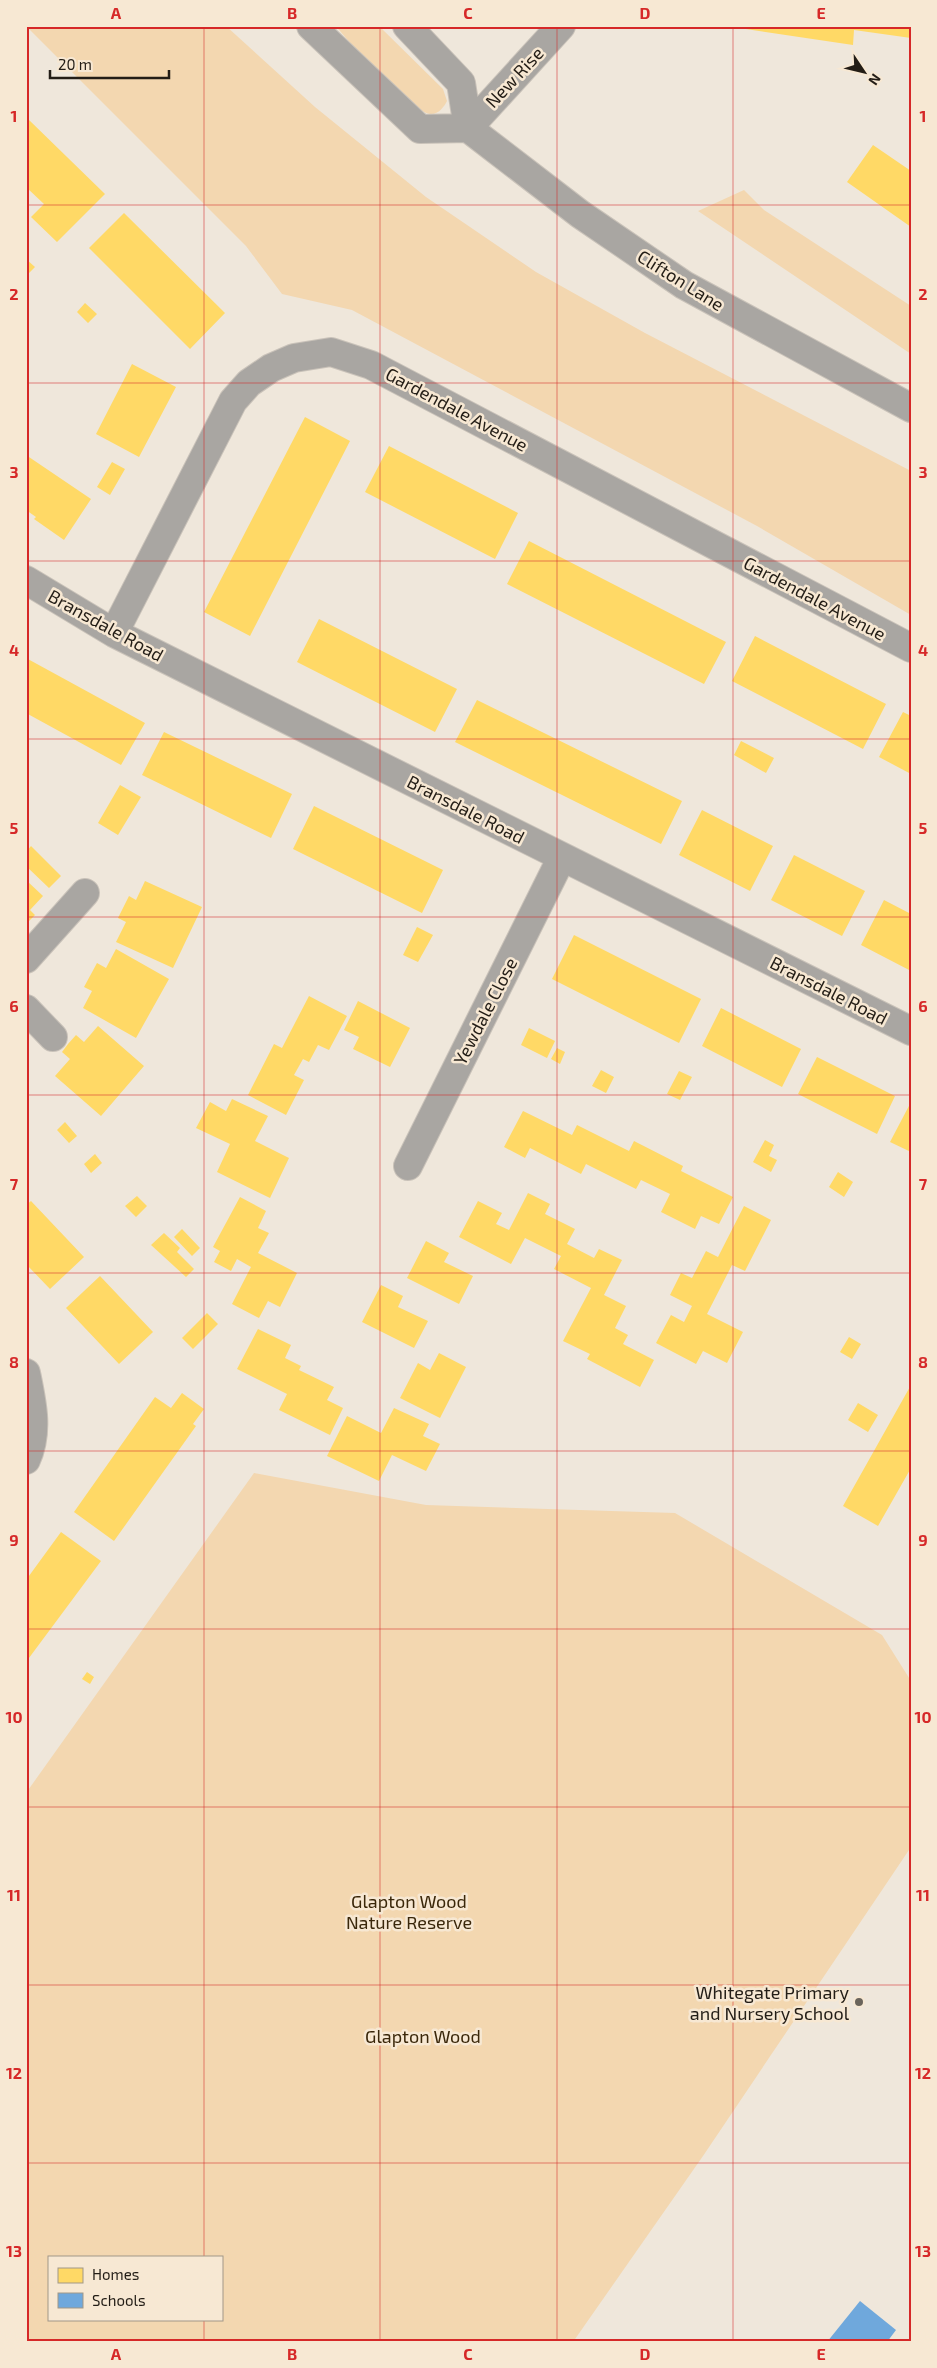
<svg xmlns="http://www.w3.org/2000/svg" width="937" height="2368" font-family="'Exo 2',sans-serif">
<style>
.green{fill:#f3d7b0;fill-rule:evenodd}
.homes{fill:#ffd966}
.schools{fill:#6fa8dc}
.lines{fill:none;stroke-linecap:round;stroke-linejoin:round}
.minor-casing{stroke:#c9c2b9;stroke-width:30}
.minor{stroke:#a9a6a2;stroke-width:28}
.grid{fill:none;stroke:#d62828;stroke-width:1;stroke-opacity:0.55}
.poi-dot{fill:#6a645b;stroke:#f7e8d3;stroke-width:2}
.labels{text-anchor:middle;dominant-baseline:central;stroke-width:5;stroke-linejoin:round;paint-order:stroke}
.street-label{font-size:18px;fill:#231d16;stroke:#f7e8d3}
.park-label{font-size:18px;fill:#3a270a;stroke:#f7e8d3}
.poi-label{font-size:18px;fill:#231d16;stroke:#f7e8d3;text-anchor:end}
.neatline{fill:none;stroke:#d62828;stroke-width:2}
.grid-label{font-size:16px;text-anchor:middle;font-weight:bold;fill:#d62828}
</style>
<rect width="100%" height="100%" fill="#efe7db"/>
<path class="green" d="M26,26h200l89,81 111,90 110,75 109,61 266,138v144l-154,-89 -405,-216 -70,-16 -36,-48z
M336,26h43l64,63 4,12c-3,6 -9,14 -17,13 -19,-3 -81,-71 -94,-88z
M744,190l20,20 147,96v48l-213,-143z
M254,1473l172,32 249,8 207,122 29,46v166l-208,309 -130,186h-547v-549zM49,2257h172v62h-172z"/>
<path class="homes" d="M726,26h185v12l-57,-8 -1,15z
M28,119l77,75 -48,48 -26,-25 13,-13 -18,-17v-66z
M873,145l38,26v56l-64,-45z
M124,213l101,100 -35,36 -101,-101z
M26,259l9,8 -9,9z
M85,303l12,11 -9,9 -11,-11z
M132,364l44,23 -37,70 -43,-23z
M305,417l45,24 -100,195 -46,-24z
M389,446l129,67 -23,46 -130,-67z
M26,455l65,44 -27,41 -30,-21 2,-2 -10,-7z
M112,462l13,7 -15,26 -13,-8z
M529,541l197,101 -22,42 -197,-100z
M319,619l138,70 -22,43 -138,-70z
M755,636l131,68 -23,45 -131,-68z
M26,658l119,65 -24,42 -95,-52z
M477,700l205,101 -21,43 -206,-102z
M903,712l8,4v58l-32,-17z
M164,732l128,62 -21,44 -129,-63z
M741,741l33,17 -8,15 -32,-18z
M120,785l21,12 -23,38 -20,-12z
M314,806l129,64 -21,43 -129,-64z
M702,810l71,36 -23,45 -71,-36z
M31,846l30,30 -12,12 -23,-22v-14z
M794,855l71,36 -23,45 -71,-36z
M26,880l17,16 -13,14 5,5 -9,9z
M145,881l57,26 -29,61 -57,-26 10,-20 -8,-4 11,-22 7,4z
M884,900l27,14v57l-50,-26z
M417,927l16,8 -15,27 -15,-7z
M574,935l127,64 -22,44 -127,-64z
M116,949l53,30 -33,59 -53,-30 9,-17 -8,-4 13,-24 9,5z
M309,996l38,20 -18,34 -11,-5 -9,17 -6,-3 -9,16 10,5 -18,35 -38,-20 26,-51 8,4z
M358,1001l52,27 -20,39 -37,-18 6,-12 -15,-7z
M721,1008l80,41 -19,38 -80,-41z
M98,1026l46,40 -43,50 -46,-40 15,-17 -8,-7 6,-8 8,-9 8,7z
M529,1028l26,13 -8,17 -26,-13z
M557,1048l8,4 -5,12 -9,-5z
M817,1057l78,39 -18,38 -79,-40z
M601,1070l13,7 -8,16 -14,-7z
M679,1071l13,6 -12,23 -13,-6z
M232,1099l36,17 -13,25 34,17 -19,40 -53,-26 13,-28 -34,-16 14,-26 16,9z
M911,1102v50l-21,-10z
M523,1111l49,24 5,-10 52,26 5,-10 49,25 -2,5 52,26 -14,27 -18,-8 -6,13 -34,-17 9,-18 -29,-14 -5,9 -50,-25 -5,10 -51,-26 -5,10 -21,-11z
M65,1122l12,14 -8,7 -12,-13z
M765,1140l9,5 -5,11 8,4 -6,12 -18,-10z
M95,1154l7,9 -11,10 -7,-9z
M838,1172l15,10 -9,15 -15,-10z
M528,1193l22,11 -5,10 30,15 -8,15 27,14 5,-9 23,11 -18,35 22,11 -11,22 13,7 -5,9 31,16 -14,27 -53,-28 3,-5 -27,-13 28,-53 -37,-19 7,-13 -36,-18 -14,26 -52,-27 19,-36 24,12 -6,11 13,6z
M137,1196l10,10 -11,11 -11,-11z
M240,1197l26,14 -8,17 11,5 -11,20 39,20 -17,34 -12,-6 -9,17 -27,-14 19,-37 -14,-8 -6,12 -17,-9 6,-11 -7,-4z
M31,1201l53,56 -34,32 -24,-25v-59z
M744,1206l27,14 -26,51 -13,-6 -25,49 36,18 -16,31 -24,-12 -7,13 -40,-21 15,-28 13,7 8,-16 -22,-11 11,-22 11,5 14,-27 12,6z
M182,1229l18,19 -8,8 -18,-19z
M164,1233l16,15 -3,4 17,17 -8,8 -35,-32z
M426,1241l23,12 -5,9 29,14 -14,28 -52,-26z
M100,1276l53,56 -34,32 -53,-56z
M381,1285l22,11 -5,11 30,14 -14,27 -52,-26z
M207,1313l11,11 -25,25 -11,-11z
M258,1329l33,16 -6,13 16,8 -2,4 35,17 -7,13 16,8 -13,27 -51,-25 8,-16 -50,-25z
M849,1337l12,7 -9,15 -12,-7z
M439,1353l27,14 -26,51 -40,-20 18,-35 12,7z
M911,1385v83l-33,58 -35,-20z
M182,1393l22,16 -11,15 3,2 -82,115 -40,-29 81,-115 16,11z
M858,1403l20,12 -10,17 -20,-12z
M394,1408l35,16 -6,12 17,8 -14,27 -34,-16 -13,26 -52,-25 20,-40 34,17z
M61,1532l40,29 -75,101v-82z
M87,1672l7,5 -4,7 -8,-5z"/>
<path class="schools" d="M860,2301l36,29 -9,12h-60z"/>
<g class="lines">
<g class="minor-casing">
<path id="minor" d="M311,26l109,103 48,-1 112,86 104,71 227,123
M407,26l54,57 7,45
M468,128l93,-102
M26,580l88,53 797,398
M114,633l119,-232 16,-18 22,-15 23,-10 37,-6 40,13 540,283
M26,959l59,-66
M26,1009l27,28
M408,1166l154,-309
M26,1373c6,29 13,59 0,87"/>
</g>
<use href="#minor" class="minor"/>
</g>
<path class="grid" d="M204,26v2231M380,26v2316M557,26v2316M733,26v2316M26,205h885M26,383h885M26,561h885M26,739h885M26,917h885M26,1095h885M26,1273h885M26,1451h885M26,1629h885M26,1807h885M26,1985h885M26,2163h885M204,2319v23"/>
<circle class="poi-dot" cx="859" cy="2002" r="5"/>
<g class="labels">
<g class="street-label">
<text transform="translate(514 77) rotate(-47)">New Rise</text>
<text transform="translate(681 280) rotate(32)">Clifton Lane</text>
<text transform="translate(457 409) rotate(28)">Gardendale Avenue</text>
<text transform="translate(815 598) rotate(28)">Gardendale Avenue</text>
<text transform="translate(106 625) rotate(29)">Bransdale Road</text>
<text transform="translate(466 809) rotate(27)">Bransdale Road</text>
<text transform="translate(829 990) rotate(27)">Bransdale Road</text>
<text transform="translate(485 1011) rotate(-63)">Yewdale Close</text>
</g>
<g class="park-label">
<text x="409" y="1901">Glapton Wood<tspan x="409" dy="21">Nature Reserve</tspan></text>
<text x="423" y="2036">Glapton Wood</text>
</g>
<g class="poi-label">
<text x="849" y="1992">Whitegate Primary<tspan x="849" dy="21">and Nursery School</tspan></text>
</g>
</g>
<rect width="937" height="2368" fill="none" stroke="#f7e8d3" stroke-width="55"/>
<rect x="48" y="2256" width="175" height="65" fill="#f7e8d3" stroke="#a29787"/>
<rect x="58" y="2268" width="25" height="15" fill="#ffd966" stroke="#a29787"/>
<text x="92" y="2280" font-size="15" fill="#231d16">Homes</text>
<rect x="58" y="2293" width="25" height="15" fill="#6fa8dc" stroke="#a29787"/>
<text x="92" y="2306" font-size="15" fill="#231d16">Schools</text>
<g transform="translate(864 72) rotate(125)" stroke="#f7e8d3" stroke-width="4" paint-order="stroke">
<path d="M0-4L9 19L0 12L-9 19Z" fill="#231d16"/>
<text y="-8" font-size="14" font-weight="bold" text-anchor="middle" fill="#231d16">N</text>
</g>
<path d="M50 70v8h119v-8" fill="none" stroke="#231d16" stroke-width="2.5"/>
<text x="58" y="70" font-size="15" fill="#231d16" stroke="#f7e8d3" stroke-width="4" paint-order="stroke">20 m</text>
<rect x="28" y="28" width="882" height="2312" class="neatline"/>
<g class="grid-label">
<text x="116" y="19">A</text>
<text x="292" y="19">B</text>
<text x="468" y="19">C</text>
<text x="645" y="19">D</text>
<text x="821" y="19">E</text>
<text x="14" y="122">1</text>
<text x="923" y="122">1</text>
<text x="14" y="300">2</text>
<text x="923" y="300">2</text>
<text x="14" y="478">3</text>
<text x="923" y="478">3</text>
<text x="14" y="656">4</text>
<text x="923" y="656">4</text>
<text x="14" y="834">5</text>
<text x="923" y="834">5</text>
<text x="14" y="1012">6</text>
<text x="923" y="1012">6</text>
<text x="14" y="1190">7</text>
<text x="923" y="1190">7</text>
<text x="14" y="1368">8</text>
<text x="923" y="1368">8</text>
<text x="14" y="1546">9</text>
<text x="923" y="1546">9</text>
<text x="14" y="1723">10</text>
<text x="923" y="1723">10</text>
<text x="14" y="1901">11</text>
<text x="923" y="1901">11</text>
<text x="14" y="2079">12</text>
<text x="923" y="2079">12</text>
<text x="14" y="2257">13</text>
<text x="923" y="2257">13</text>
<text x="116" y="2360">A</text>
<text x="292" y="2360">B</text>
<text x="468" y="2360">C</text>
<text x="645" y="2360">D</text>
<text x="821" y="2360">E</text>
</g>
</svg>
